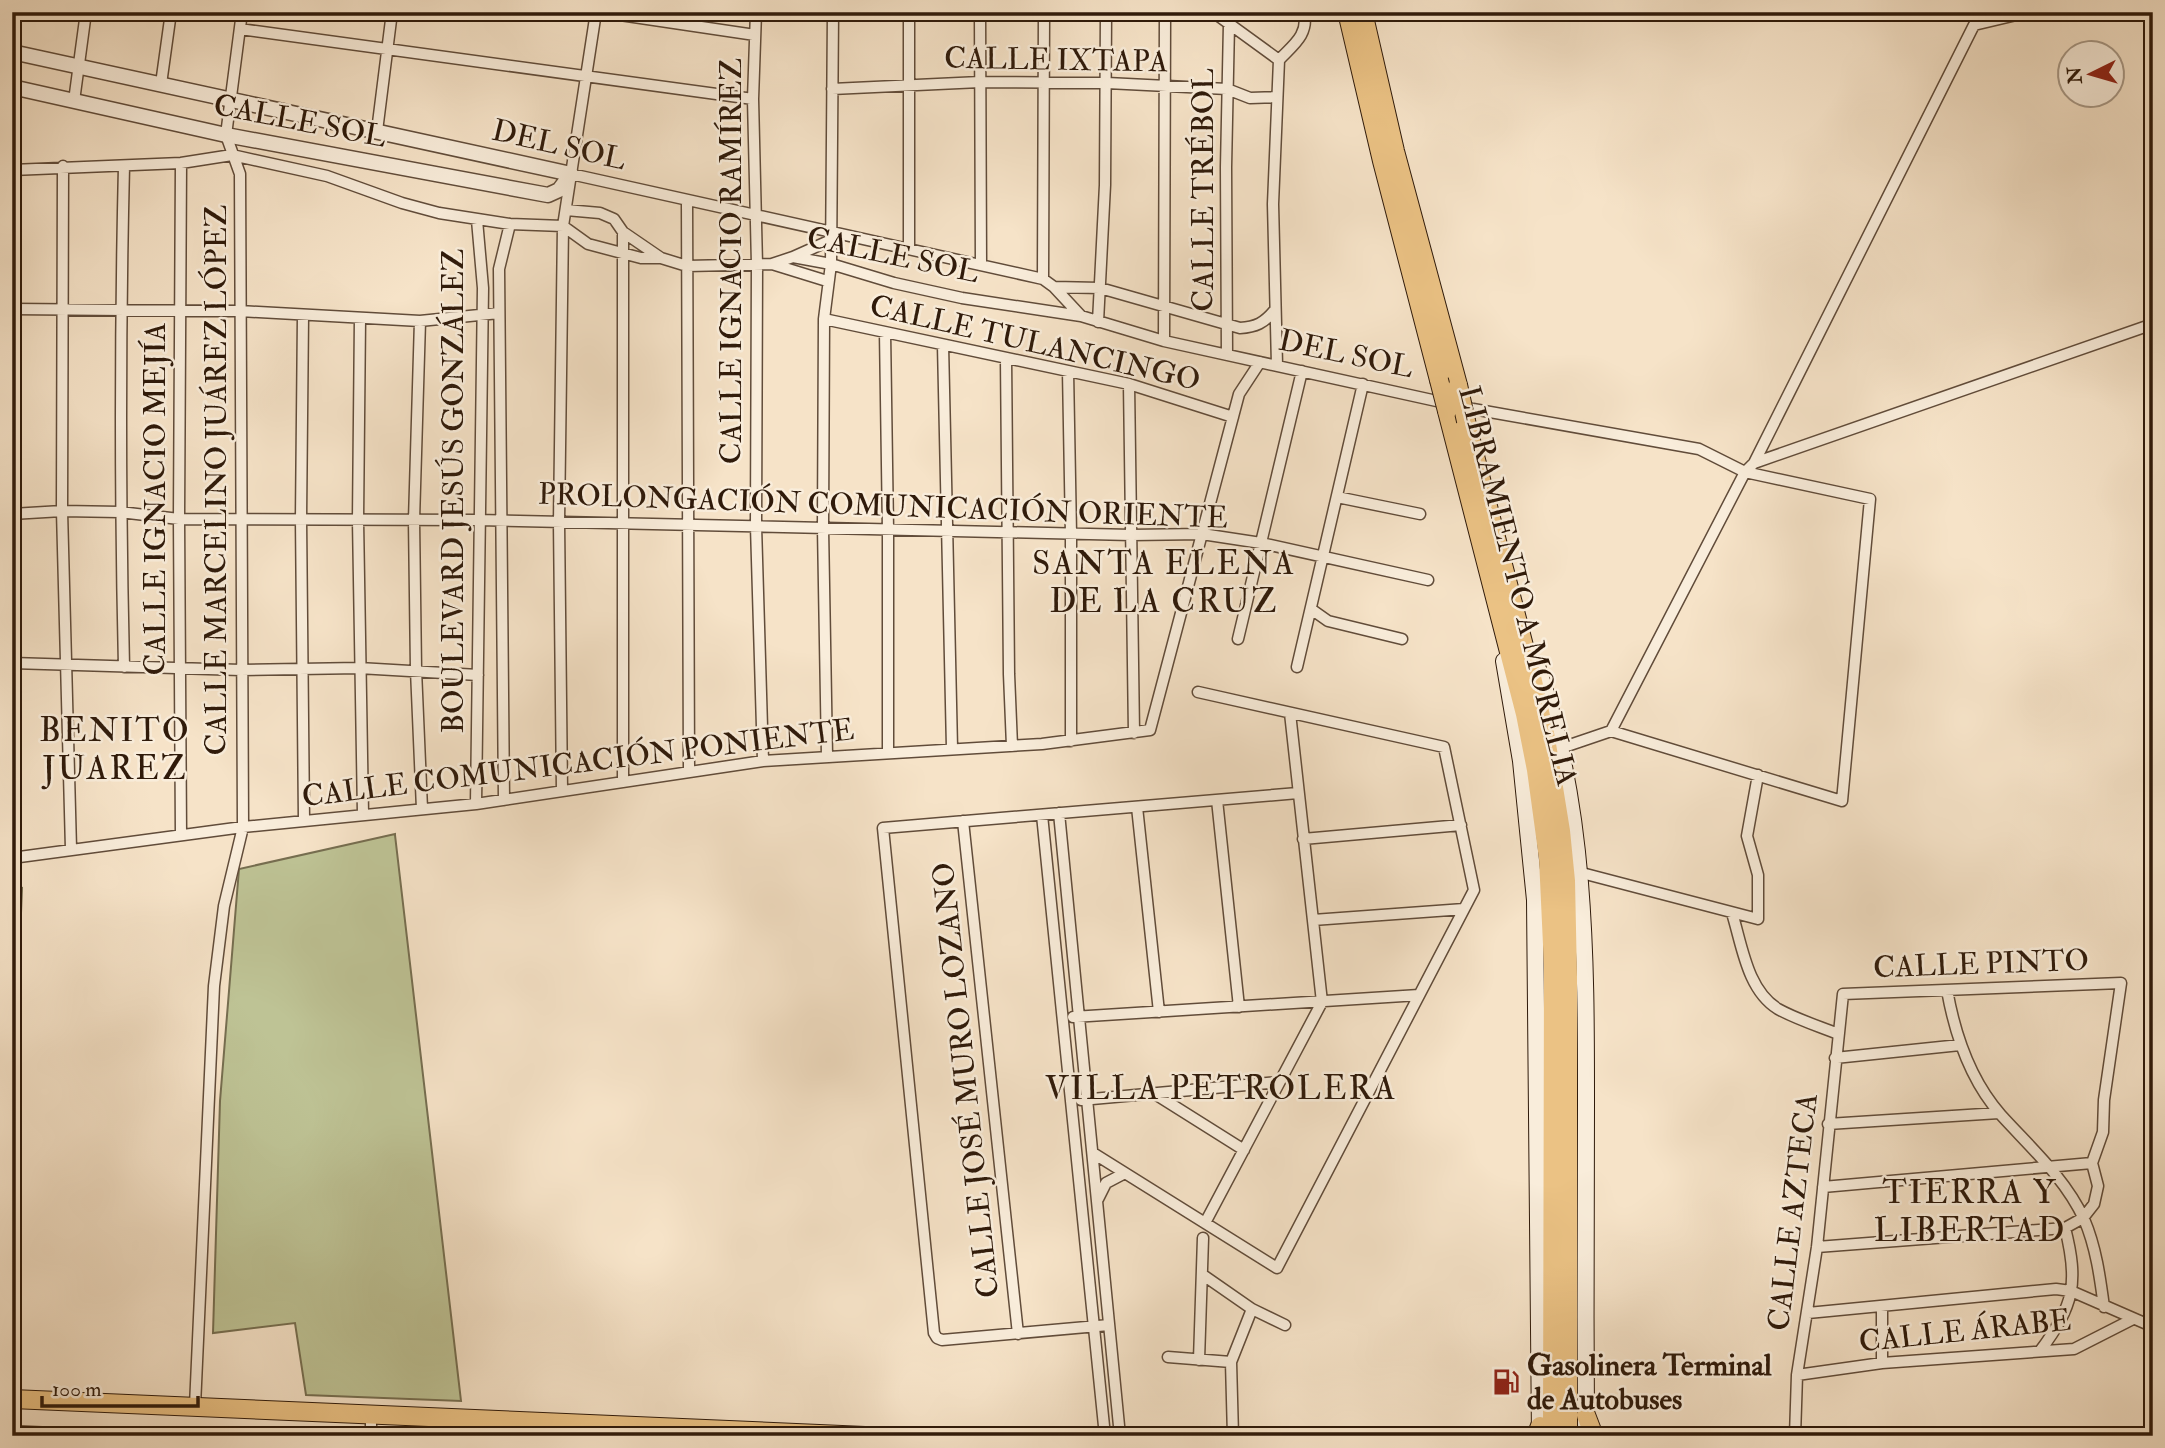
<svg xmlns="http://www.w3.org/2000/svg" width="2165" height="1448" font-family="'IM FELL Double Pica',serif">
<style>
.green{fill:#bec395;stroke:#766e50;stroke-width:2}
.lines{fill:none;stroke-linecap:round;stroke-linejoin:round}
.minor-casing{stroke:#614c3a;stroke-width:13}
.tertiary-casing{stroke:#614c3a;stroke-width:17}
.secondary-casing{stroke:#2f1a0a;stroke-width:18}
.primary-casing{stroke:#2f1a0a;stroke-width:20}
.trunk-casing{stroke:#2f1a0a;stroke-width:20}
.minor{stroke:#f9eddb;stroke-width:10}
.tertiary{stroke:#f9eddb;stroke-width:14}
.secondary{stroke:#f9eddb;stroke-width:16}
.primary{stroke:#ebc284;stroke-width:18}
.trunk{stroke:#ebc284;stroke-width:18}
.trunk-bridge-casing{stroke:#2f1a0a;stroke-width:20;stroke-linecap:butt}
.trunk-bridge{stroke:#ebc284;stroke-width:18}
.labels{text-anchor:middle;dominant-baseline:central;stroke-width:5;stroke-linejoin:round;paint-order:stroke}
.street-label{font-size:30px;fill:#2f1a0a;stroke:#f9eddb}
.poi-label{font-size:30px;font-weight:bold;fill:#2f1a0a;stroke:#f9eddb;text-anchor:start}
.quarter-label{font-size:33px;letter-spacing:2px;fill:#2f1a0a;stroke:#f9eddb}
</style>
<rect width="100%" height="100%" fill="#f6e3c8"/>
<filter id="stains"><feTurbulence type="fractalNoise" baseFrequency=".00286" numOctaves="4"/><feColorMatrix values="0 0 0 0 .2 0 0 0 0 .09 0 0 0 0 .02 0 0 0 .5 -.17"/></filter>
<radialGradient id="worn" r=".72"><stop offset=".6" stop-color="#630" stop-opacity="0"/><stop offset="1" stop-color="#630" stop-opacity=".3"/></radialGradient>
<path class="green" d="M395,834v1l66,566 -155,-6 -11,-72 -82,10 7,-232 19,-232z
M22,888l-10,251v-249z"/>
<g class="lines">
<g class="minor-casing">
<path id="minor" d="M600,12l155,23
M756,12l-3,87 4,166 -1,261 7,235
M909,12v237
M980,12l1,253
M1213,12l66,48
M240,29l513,70
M1279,60c14,-15 30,-25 25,-48
M161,84l10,-72
M832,89l148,-7 127,1 120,6 23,9 27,-1
M74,101l12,-89
M377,131l15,-119
M181,163l-2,356 2,316
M63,166l-1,345 9,338
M124,166c-4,167 -4,334 0,501
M12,170l169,-7 51,-8 95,21 75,27 37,10 71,11 53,2 25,18 53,14h19
M571,174l472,105 11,8 27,29
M687,200l2,572
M566,210l34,3 14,6 9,13 38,26 26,8 85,-2 21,-7 38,7 63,19 68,15 119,18 83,25 309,68 226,40 46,23 125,27 -28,302 -231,-70
M793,257l38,-17
M772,264l55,17
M1043,279l1,-267
M1054,287l46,1 140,40c16,-1 24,-5 34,-17
M12,309l228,2 180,10 79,-8
M303,315l-2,204 3,301
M360,318l-2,202 5,294
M824,319l305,65 104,33
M420,321l-6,199 2,150 6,139
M1098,322l7,-137 1,-173
M885,332l3,198v222
M1164,341l1,-329
M943,345l9,403
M1227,355l-1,-188 3,-143
M1006,358l3,316 3,72
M1277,365l-4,-161 6,-144
M1068,371l3,163v207
M1129,384l5,349
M1754,463l220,-438 55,-13
M1337,497l83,17
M12,514l50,-3 58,1 59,7 300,1 652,15 71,-1 59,9 167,37
M1311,609l17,12 74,18
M1238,639l64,-268
M12,663l229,7 118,-2 119,7
M1297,667l66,-283
M1561,748l50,-17 134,-259 9,-9 399,-139
M827,756l-4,-228 1,-209 7,-55 2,-252
M623,782v-550
M562,791l-3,-269 4,-296 33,-214
M504,800l-5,-531 11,-45
M1217,800l22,207
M476,804l7,-516 -6,-68
M1137,807l22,205
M1059,813l61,623
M1042,815l63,621
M963,821l55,513
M1303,839l158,-14
M12,858l231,-31 233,-23 287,-43 279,-17 108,-14 89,-336 21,-32
M1578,872l180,47v-44l-11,-39 11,-61
M1732,913c10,32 15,77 46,96 18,10 40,17 60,25
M1313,920l151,-11
M1947,990c8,45 23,90 54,125 30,33 64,63 83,104 12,28 16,58 20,88
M1073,1017l346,-22
M1835,1058l125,-13
M1155,1094l89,56
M1081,1100l198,-18
M1828,1124l171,-11
M1093,1153l184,115 197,-378 -30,-143 -246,-55
M1823,1187l269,-24
M1098,1199l8,-16 19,-10
M1205,1223l117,-221 -32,-289
M2153,1238l-4,87 4,1
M1203,1275l49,34 33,16
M1808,1313l248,-24 15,2 78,34
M1109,1325l-167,15 -5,-2 -3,-5 -51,-505 415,-35
M2040,1351c34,-45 39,-68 25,-123
M1168,1357l63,5
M1199,1360l4,-122
M1882,1363v-57
M1797,1375l85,-12 192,-14 59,-30
M195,1406l19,-420 10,-80 19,-79 -3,-653 -14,-39 16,-123
M371,1414v22
M1233,1436l-2,-74 21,-53
M1795,1436l2,-61 20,-128 26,-253 278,-11 -17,117 -1,32 -11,31 6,23 -4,18 -11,14 -18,10 -248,19"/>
</g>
<g class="tertiary-casing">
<path id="tertiary" d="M12,52l559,122 -12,16 -11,5 -322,-60 -214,-48"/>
</g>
<g class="secondary-casing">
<path id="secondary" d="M1504,661l17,100 14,139 5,536
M1537,666c49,140 49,290 49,436 0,108 -1,216 0,324"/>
</g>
<g class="primary-casing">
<path id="primary" d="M12,1399l853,37
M1586,1415l8,21
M12,1435l30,1
M1536,1436l4,-10"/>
</g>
<g class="trunk-casing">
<path id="trunk" d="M1347,12l35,149 57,219
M1363,12l32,139 63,234
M1447,411l78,303 11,56 12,88 5,108 -1,470
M1466,421l66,256 14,61 15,93 5,50 2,96v459"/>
</g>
<use href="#minor" class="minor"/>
<use href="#tertiary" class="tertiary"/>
<use href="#secondary" class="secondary"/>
<use href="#primary" class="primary"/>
<use href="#trunk" class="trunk"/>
<g class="trunk-bridge-casing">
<path id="trunk-bridge" d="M1439,380l8,31
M1458,385l8,36"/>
</g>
<use href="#trunk-bridge" class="trunk-bridge"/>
</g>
<defs>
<g id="fuel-bare" transform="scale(2.1)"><path d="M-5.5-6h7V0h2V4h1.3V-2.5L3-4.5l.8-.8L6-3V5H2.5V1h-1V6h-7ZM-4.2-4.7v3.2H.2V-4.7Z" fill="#8f2418" stroke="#f9eddb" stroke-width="2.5" paint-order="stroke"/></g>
</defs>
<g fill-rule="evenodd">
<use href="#fuel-bare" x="1506" y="1382"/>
</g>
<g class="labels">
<g class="street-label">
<text transform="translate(1056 60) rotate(1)">CALLE IXTAPA</text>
<text transform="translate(300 121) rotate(11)">CALLE SOL</text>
<text transform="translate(559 145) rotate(13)">DEL SOL</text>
<text transform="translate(1203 190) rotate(-90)">CALLE TRÉBOL</text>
<text transform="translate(893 255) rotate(12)">CALLE SOL</text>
<text transform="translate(731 261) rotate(-90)">CALLE IGNACIO RAMÍREZ</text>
<text transform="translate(1035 343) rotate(13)">CALLE TULANCINGO</text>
<text transform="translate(1346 354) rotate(12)">DEL SOL</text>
<text transform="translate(216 480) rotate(-90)">CALLE MARCELINO JUÁREZ LÓPEZ</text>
<text transform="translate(453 491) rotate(-90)">BOULEVARD JESÚS GONZÁLEZ</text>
<text transform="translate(155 499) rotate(-90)">CALLE IGNACIO MEJÍA</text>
<text transform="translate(883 506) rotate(2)">PROLONGACIÓN COMUNICACIÓN ORIENTE</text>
<text transform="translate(1518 586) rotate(76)">LIBRAMIENTO A MORELIA</text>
<text transform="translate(578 763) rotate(-7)">CALLE COMUNICACIÓN PONIENTE</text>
<text transform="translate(1981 964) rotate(-2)">CALLE PINTO</text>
<text transform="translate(966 1080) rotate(-96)">CALLE JOSÉ MURO LOZANO</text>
<text transform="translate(1793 1212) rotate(-83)">CALLE AZTECA</text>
<text transform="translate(1965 1331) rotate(-6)">CALLE ÁRABE</text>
</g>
<g class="poi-label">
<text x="1527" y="1365">Gasolinera Terminal<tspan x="1527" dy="34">de Autobuses</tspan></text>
</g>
<g class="quarter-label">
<text x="1164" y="563">SANTA ELENA<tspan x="1164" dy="38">DE LA CRUZ</tspan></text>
<text x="115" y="730">BENITO<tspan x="115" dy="38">JUAREZ</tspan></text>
<text x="1221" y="1088">VILLA PETROLERA</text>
<text x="1970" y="1192">TIERRA Y<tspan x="1970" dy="38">LIBERTAD</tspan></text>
</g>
</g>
<rect width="2165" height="1448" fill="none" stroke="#f6e3c8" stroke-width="42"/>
<rect x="14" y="14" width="2137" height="1420" fill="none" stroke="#2f1a0a" stroke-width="3.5"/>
<rect x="21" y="21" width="2123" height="1406" fill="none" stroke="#2f1a0a" stroke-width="2"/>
<g transform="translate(2091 74) rotate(265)"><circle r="33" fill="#f9eddb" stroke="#a89987" stroke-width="2"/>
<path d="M0-5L12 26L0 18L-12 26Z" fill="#8f2418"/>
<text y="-10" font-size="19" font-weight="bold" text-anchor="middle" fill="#2f1a0a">N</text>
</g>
<path d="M42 1396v10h156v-10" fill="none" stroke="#2f1a0a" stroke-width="3.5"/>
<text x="52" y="1396" font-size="21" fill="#2f1a0a" stroke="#f9eddb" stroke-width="5" paint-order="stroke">100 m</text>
<rect width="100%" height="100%" filter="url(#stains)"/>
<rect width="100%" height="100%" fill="url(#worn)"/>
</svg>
